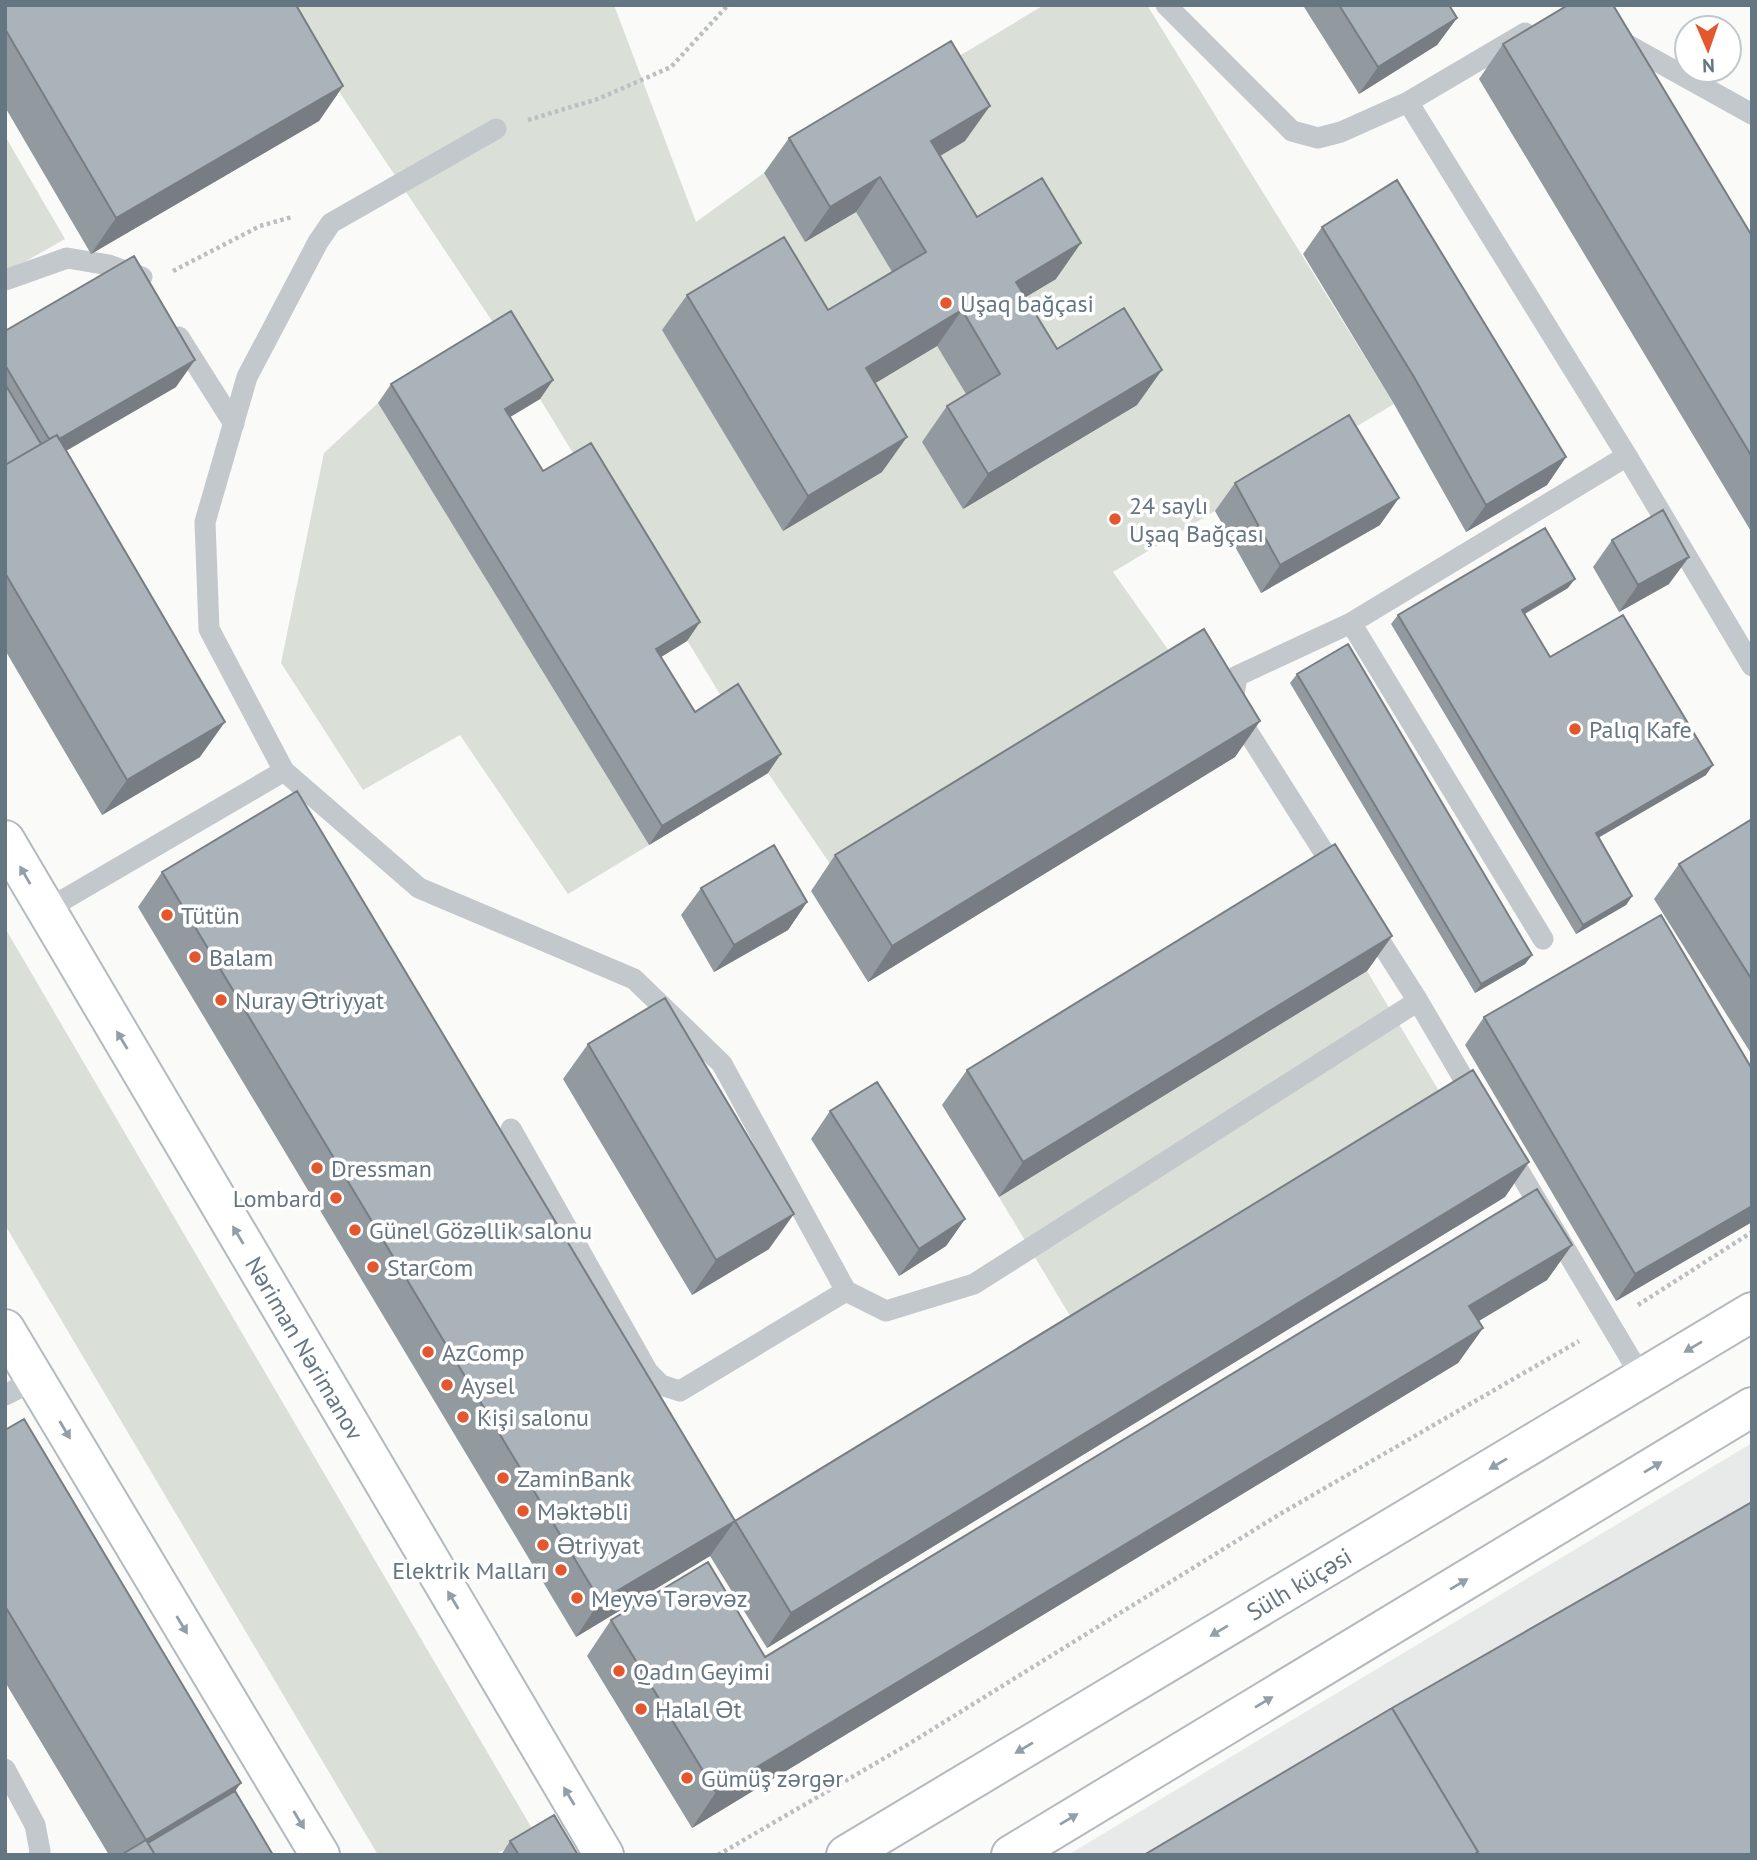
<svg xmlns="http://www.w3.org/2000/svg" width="1757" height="1860" font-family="'PT Sans',sans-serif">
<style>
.built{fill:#e8e9e9}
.green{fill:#dadfd7}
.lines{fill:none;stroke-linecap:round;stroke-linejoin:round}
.secondary-casing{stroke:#b3babf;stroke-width:42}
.trunk-casing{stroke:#b4b9bd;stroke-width:42}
.path{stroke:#bbbfc2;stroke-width:4.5;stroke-dasharray:3.5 3.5;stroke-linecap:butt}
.service{stroke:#c3c8cc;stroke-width:21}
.secondary{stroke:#fff;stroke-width:38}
.trunk{stroke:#fff;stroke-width:38}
.wall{fill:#929a9f}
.shaded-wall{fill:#777d82}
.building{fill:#aab3b9;stroke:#777d82;stroke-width:2}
.oneway{fill:#939fa8}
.poi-dot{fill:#e4572e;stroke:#fff;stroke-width:2.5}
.labels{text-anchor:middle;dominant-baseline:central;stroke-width:7;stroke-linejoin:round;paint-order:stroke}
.poi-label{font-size:24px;fill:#657683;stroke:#fff;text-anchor:start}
.street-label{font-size:24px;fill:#657683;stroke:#fff}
</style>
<rect width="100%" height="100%" fill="#fafaf8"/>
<path class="built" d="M1752,1443v412h-684z"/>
<path class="green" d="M288,5h326l82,217 68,-49 41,69 51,-30 45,75 -60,117 96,-58 38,63 57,-24 -41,-67 65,-40 -104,-25 -26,-177 118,-71h103l247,399 -281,168 66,93 -342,209 -69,-101 -270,-443 -156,-234z
M5,136l60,103 -60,34z
M378,403l271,442 -81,49 -108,-159 -97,55 -82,-127 43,-210z
M5,928l529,904 -39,23h-117l-373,-630z
M1367,971l81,135 -369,225 -80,-134z"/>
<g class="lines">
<g class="secondary-casing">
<g id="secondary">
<path id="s1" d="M5,840l599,1015"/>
<path d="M5,1329l315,526"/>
</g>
</g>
<g class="trunk-casing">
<g id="trunk">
<path id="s2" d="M846,1855l906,-543"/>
<path d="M1011,1855l741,-448"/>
</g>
</g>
<path class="path" d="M528,120l70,-21 73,-32 57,-62
M173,271l87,-45 32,-9
M1638,1305l114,-73
M718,1855l189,-110 373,-231 299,-173"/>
<path class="service" d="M1166,5l126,126 26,7 23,-6 67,-30
M1525,33l-117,69 219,354 125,210
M1617,39l135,75
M5,280l62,-22 42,7 33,12
M179,337l55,87
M1351,623l192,316
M284,771l135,117 215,91 88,85 124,227 40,20 88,-27 444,-283
M1339,876l-107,-169 5,-31 114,-53 276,-167
M46,910l238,-139 -75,-142 -4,-107 42,-145 71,-135 13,-19 165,-94
M1369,924l49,77 58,99
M511,1129l137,243 13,13 19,6 166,-100
M1507,1151l135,227
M5,1395l30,-15
M5,1769l30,56 5,26 -1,4"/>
<use href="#secondary" class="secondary"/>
<use href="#trunk" class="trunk"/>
</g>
<path class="wall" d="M5,5l338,81 -24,35 -228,133 -86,-147z
M1305,5h144l8,13 -20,27 -78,49 -55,-87z
M1503,44l249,192v297l-273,-454z
M789,138l176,3 -25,15 37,61 79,62 -31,18 32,52 80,56 -174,104 -41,-67 25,-36 19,-12 -29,-48 -62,37 7,89 -99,59 -121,-201 25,-35 141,15 64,-38 -36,-60 -51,30 -41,-69z
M1322,227l244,230 -19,28 -81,47 -72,-128 -91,-150z
M5,331l171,56 -110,64 134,306 -98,58 -97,-165z
M553,380l-13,19 -30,18 33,54 157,151 -13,19 -26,16 34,55 73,61 -119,72 -271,-442 13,-19z
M1235,483l145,42 -119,68 -46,-82z
M1612,540l57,44 -50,28 -26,-45z
M1568,588l-43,26 25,43 156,118 -108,63 34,58 -6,9 -50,29 -185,-310 7,-9z
M1297,674l235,281 -7,9 -50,29 -185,-310z
M1260,721l-25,36 -367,225 -57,-91 24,-36z
M1752,819v236l-98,-156 25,-35z
M162,872l573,649 770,-324 -738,451 -57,-92 -134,81 -438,-730z
M701,888l106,14 -19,28 -74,42 -33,-57z
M1392,936l-25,35 -368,226 -57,-92 25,-35z
M1484,1017l268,52v153l-136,79 -151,-256z
M588,1044l181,205 -77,46 -129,-216z
M830,1111l135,108 -19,27 -47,30 -88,-137z
M1572,1245l-25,35 -69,41 5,7 -25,35 -766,465 -105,-172 24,-36 154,37z
M5,1430l230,361 38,64h-164l-104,-173z
M510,1841l68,14h-77z"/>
<path class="shaded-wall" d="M1457,18l-20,27 -78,49 19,-27z
M343,86l-24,35 -228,133 25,-36z
M990,106l-25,35 -59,35 25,-35z
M880,177l-24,35 -51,30 25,-35z
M1081,243l-25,36 -65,39 25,-36z
M962,310l-25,36 -96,58 25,-36z
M195,360l-19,27 -171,99 46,-43z
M1162,370l-25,35 -174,104 25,-35z
M553,380l-13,19 -48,29 13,-19z
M907,437l-25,35 -99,59 25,-35z
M1566,457l-19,28 -81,47 20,-27z
M1399,498l-19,27 -119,68 19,-28z
M1689,557l-20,27 -50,28 19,-27z
M1575,579l-7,9 -53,31 7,-9z
M700,622l-13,19 -44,27 13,-19z
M1260,721l-25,36 -367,225 24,-36z
M225,722l-25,35 -98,58 25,-35z
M781,754l-13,19 -119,72 13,-19z
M1713,765l-7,10 -117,68 7,-10z
M1632,896l-6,9 -50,29 7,-9z
M807,902l-19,28 -74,42 20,-27z
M1392,936l-25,35 -368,226 24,-35z
M1532,955l-7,9 -50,29 6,-9z
M1529,1162l-24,35 -738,451 24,-35z
M1752,1206v16l-136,79 19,-27z
M794,1214l-25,35 -77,46 24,-35z
M965,1219l-19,27 -47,30 20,-27z
M1572,1245l-25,35 -103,62 25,-36z
M1483,1328l-25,35 -766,465 24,-36z
M735,1521l-25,35 -134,81 24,-36z
M241,1783l-25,35 -61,37 -9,-15z"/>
<path class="building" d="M5,5h291l47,81 -227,132 -111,-189z
M1339,5h110l8,13 -79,49z
M1568,5h45l139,231v221l-249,-413z
M951,41l39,65 -59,35 46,76 65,-39 39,65 -65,39 41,67 67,-41 38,62 -174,104 -41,-68 53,-32 -38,-64 -96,58 41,69 -99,59 -121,-201 97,-58 44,73 98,-58 -46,-75 -50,30 -41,-69z
M1397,180l169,277 -80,48 -72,-128 -92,-150z
M134,256l61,104 -136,79 -2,-4 -8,4 -44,-74v-34z
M511,311l42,69 -48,29 38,62 48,-28 109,179 -44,27 39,63 43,-28 43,70 -119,72 -271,-442z
M5,384l36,60 -36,21z
M1349,415l50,83 -119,67 -45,-82z
M57,435l168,287 -98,58 -122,-207v-108z
M1663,510l26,47 -51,28 -26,-45z
M1545,528l30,51 -53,31 28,47 73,-42 90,150 -117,68 36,63 -49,29 -185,-310z
M1204,629l56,92 -368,225 -57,-91z
M1348,644l184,311 -51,29 -184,-310z
M297,791l438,730 -135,80 -438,-729z
M1752,819v161l-73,-116z
M1335,844l57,92 -369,226 -56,-92z
M774,845l33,57 -73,43 -33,-57z
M1661,915l91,154v137l-117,68 -151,-257z
M665,998l129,216 -78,46 -128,-216z
M1473,1070l56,92 -738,451 -56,-92z
M877,1082l88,137 -46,30 -89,-138z
M1537,1189l35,56 -103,61 14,22 -767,464 -105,-172 97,-58 57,95z
M24,1419l217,364 -95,57 -141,-234v-176z
M1752,1502v353h-276l2,-3 -86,-144z
M1392,1708l86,144 -5,3h-329z
M235,1791l38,64h-118l-7,-12z
M554,1815l24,40h-59l-9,-14z
M146,1840l9,15h-34z"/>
<defs><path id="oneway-solid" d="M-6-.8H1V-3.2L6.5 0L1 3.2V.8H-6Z" transform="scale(1.75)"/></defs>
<g class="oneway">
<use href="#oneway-solid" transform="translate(25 875) rotate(-120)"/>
<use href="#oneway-solid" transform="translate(122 1040) rotate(-121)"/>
<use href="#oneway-solid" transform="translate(238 1235) rotate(-121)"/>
<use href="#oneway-solid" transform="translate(1693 1347) rotate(149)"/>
<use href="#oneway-solid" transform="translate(65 1430) rotate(59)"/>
<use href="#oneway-solid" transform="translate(1498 1464) rotate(149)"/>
<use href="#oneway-solid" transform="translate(1653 1467) rotate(-31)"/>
<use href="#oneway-solid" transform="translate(1459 1584) rotate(-31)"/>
<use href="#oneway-solid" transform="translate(453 1600) rotate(-121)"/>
<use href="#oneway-solid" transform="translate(182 1625) rotate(59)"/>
<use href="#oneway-solid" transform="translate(1219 1631) rotate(149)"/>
<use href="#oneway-solid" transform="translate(1264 1702) rotate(-31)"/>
<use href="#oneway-solid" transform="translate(1024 1748) rotate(149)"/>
<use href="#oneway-solid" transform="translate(569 1796) rotate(-121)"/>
<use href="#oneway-solid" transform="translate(1069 1819) rotate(-31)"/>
<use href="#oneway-solid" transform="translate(299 1820) rotate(59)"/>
</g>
<g class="poi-dot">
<circle cx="946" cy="303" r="7"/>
<circle cx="1115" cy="519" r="7"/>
<circle cx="1575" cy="729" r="7"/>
<circle cx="167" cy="915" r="7"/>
<circle cx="195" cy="957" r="7"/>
<circle cx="221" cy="1000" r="7"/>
<circle cx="317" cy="1168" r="7"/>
<circle cx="336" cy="1198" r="7"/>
<circle cx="355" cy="1230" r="7"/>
<circle cx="373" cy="1267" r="7"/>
<circle cx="428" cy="1352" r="7"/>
<circle cx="447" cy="1385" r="7"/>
<circle cx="463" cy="1417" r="7"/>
<circle cx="503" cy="1478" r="7"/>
<circle cx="523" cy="1511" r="7"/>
<circle cx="543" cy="1545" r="7"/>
<circle cx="561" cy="1570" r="7"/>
<circle cx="577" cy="1598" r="7"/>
<circle cx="619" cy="1671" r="7"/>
<circle cx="641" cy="1709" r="7"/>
<circle cx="687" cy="1778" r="7"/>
</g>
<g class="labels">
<g class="poi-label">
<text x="960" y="303">Uşaq bağçasi</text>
<text x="1129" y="505">24 saylı<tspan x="1129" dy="28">Uşaq Bağçası</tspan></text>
<text x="1589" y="729">Palıq Kafe</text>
<text x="181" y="915">Tütün</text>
<text x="209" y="957">Balam</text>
<text x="235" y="1000">Nuray Ətriyyat</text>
<text x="331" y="1168">Dressman</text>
<text x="322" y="1198" text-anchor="end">Lombard</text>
<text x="369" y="1230">Günel Gözəllik salonu</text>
<text x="387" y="1267">StarCom</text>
<text x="442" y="1352">AzComp</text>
<text x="461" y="1385">Aysel</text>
<text x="477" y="1417">Kişi salonu</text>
<text x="517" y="1478">ZaminBank</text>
<text x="537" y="1511">Məktəbli</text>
<text x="557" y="1545">Ətriyyat</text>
<text x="547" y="1570" text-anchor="end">Elektrik Malları</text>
<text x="591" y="1598">Meyvə Tərəvəz</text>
<text x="633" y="1671">Qadın Geyimi</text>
<text x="655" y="1709">Halal Ət</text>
<text x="701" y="1778">Gümüş zərgər</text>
</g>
<g class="street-label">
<text stroke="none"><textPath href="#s1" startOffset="590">Nəriman Nərimanov</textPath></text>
<text stroke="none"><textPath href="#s2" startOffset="528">Sülh küçəsi</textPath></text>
</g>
</g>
<rect width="1757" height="1860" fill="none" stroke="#657683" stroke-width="14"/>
<g transform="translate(1708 49) rotate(178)"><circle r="33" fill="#ffffff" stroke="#c1c8cd" stroke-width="2"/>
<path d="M0-5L12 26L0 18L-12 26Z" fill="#e4572e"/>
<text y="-10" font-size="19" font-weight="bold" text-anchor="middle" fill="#657683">N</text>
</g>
</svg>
